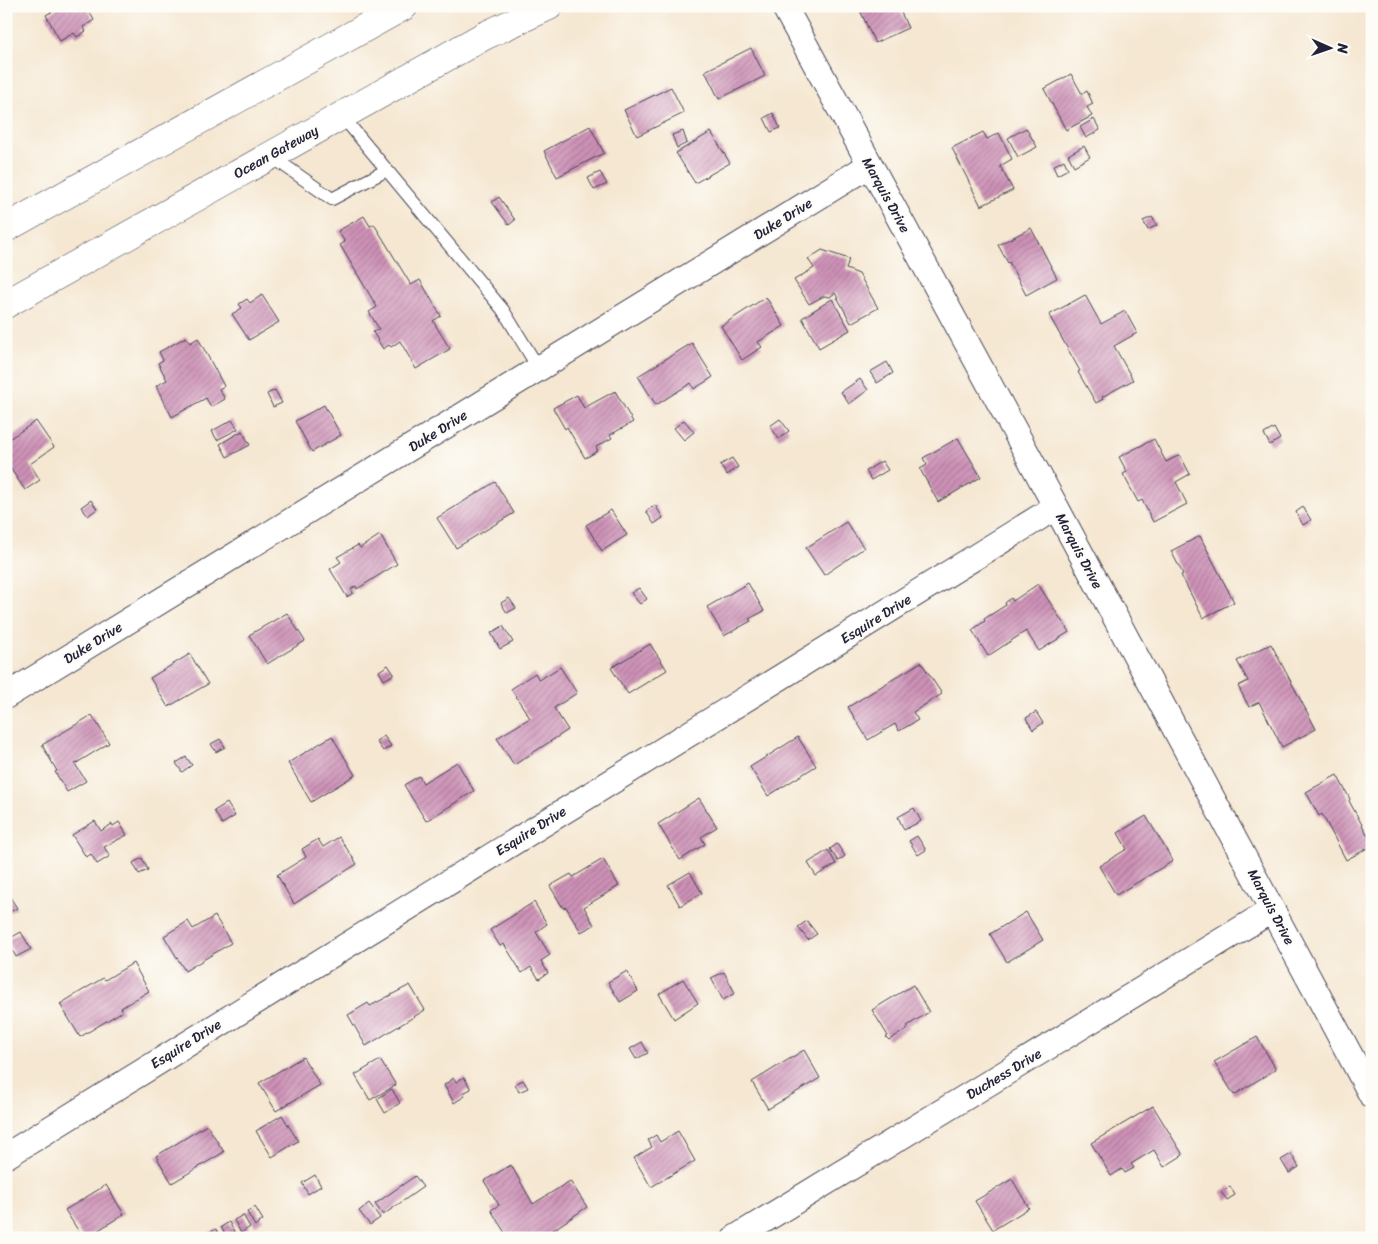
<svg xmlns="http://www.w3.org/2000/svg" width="1378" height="1244" font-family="Sriracha,sans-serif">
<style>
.building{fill:url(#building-hatch)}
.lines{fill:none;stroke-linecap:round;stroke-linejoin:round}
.lane-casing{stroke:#424052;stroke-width:14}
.street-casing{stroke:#424052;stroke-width:27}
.primary-casing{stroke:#424052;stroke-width:29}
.lane{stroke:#fff;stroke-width:12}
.street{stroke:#fff;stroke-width:25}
.primary{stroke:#fff;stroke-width:28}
.labels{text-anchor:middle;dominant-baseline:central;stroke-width:4.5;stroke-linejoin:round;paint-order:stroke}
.street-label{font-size:14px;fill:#22223b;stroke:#fdfcf7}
</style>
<defs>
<pattern id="building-hatch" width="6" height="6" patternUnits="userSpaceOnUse" patternTransform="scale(1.25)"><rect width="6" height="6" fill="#ce92b7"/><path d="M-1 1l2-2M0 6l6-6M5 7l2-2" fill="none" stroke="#a77796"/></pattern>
</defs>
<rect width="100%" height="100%" fill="#fdfcf7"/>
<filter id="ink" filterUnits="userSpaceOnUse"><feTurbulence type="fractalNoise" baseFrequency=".02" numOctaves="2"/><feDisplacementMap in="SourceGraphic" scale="10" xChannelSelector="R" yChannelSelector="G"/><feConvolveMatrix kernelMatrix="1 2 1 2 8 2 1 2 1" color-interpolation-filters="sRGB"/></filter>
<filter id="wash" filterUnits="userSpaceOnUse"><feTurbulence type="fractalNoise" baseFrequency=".0096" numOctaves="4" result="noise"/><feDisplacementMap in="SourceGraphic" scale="20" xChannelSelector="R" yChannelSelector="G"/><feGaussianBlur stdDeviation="1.12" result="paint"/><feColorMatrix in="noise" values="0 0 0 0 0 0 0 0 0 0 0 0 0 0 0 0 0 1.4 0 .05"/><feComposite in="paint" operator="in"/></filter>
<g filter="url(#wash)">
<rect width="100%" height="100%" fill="#f5e7d1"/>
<g id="blocks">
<path class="building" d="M62,6h24l8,14 -11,7 3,4 -9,6 -3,-4 -14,8 -14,-26z
M858,6h40l10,22 -33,15z
M751,48l14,28 -46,23 -14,-28z
M1071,74l11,20 5,-3 6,13 -6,3 5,9 -26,14 -22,-41z
M671,87l13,26 -47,23 -13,-26z
M773,113l7,15 -9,4 -7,-14z
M1094,119l6,11 -14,8 -6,-11z
M590,126l14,27 -47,24 -13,-26z
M1026,128l11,19 -19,10 -10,-19z
M683,131l4,12 -10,5 -5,-13z
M711,132l19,31 -35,20 -19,-30z
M983,132l4,7 12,-6 13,26 -12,7 13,24 -32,16 -29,-58z
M1084,146l6,11 -16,9 -6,-11z
M1064,160l4,9 -11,6 -4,-9z
M600,172l7,12 -13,6 -6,-12z
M499,197l16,23 -6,5 -17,-23z
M364,216l6,10 4,-2 37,61 9,-5 21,36 -8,5 17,28 -34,20 -16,-28 -9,6 -2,-2 -6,4 -10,-17 6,-3 -10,-17 8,-5 -37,-62 5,-3 -7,-11z
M1152,217l5,8 -9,5 -5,-9z
M1031,228l26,50 -31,17 -17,-33 -1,1 -10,-18z
M822,250l27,9 -3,10 13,5 19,34 -27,15 -16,-30 -5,4 -6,-1 -15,8 -15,-24 20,-12 -6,-9z
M262,295l17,27 -30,18 -17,-26 10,-6 -3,-4 8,-5 3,4z
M1085,295l16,29 24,-13 12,22 -23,13 19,34 -31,17 1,2 -7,4 -18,-31 2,-1 -31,-56z
M766,297l18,29 -26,16 4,5 -20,13 -21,-34z
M832,299l18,31 -31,18 -17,-30z
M186,337l4,6 8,-5 26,48 -5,3 6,10 -14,8 -5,-9 -34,19 -16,-31 11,-6 -9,-17 5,-3 -4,-8z
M692,343l21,34 -19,12 -3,-6 -35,22 -18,-29z
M887,362l6,11 -16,10 -7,-11z
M860,379l8,11 -19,14 -8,-12z
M275,390l7,13 -9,4 -6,-13z
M615,391l18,31 -23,13 2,3 -16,9 2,4 -13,7 -18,-31 -2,2 -12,-21 24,-13 7,13z
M324,405l17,30 -29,17 -17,-31z
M780,419l9,12 -10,8 -9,-13z
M232,420l6,9 -21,11 -5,-9z
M684,420l10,12 -10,8 -10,-12z
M36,421l18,26 -24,17 10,16 -15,10 -19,-28v-21z
M1274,428l6,11 -10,6 -6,-11z
M242,431l8,14 -23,12 -7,-13z
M958,438l23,39 -43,25 -18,-33 7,-4 -4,-7z
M1154,439l12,23 14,-7 10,19 -14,8 11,22 -34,18 -11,-22 -4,2 -15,-28 4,-2 -8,-15z
M732,458l6,9 -11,8 -7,-10z
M882,461l6,9 -17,10 -5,-9z
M495,482l19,31 -58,35 -19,-30z
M91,500l6,9 -9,7 -7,-9z
M655,505l8,13 -9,6 -8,-13z
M1303,507l8,13 -8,5 -7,-13z
M611,510l16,25 -25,16 -16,-26z
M846,522l18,26 -40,27 -18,-27z
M380,535l17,29 -40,25 -1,-3 -5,3 2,4 -6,4 -17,-28 11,-7 -4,-5 21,-12 2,3z
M1200,536l34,66 -31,16 -22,-43 2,-1 -12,-23z
M748,583l16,28 -15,8 2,2 -27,15 -17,-29z
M1038,584l31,48 -30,19 -13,-20 -38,25 -16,-26 13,-9 -1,-2 22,-14 -1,-2 6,-5 2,3z
M639,588l8,11 -7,5 -9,-11z
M509,598l7,10 -9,5 -6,-10z
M287,613l18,28 -38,23 -18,-29z
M503,626l10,16 -13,7 -9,-16z
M650,644l17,26 -39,24 -17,-26z
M1271,644l45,85 -34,18 -23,-45 -10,5 -11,-21 10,-5 -11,-20z
M190,654l18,30 -40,23 -18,-29z
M921,662l21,32 -29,18 5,8 -19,11 -4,-7 -27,16 -20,-33z
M388,665l6,9 -10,6 -5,-9z
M560,667l17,26 -23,15 14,22 -54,35 -17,-27 33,-20 -19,-29 24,-16 4,7z
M1036,712l7,11 -10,7 -7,-12z
M92,715l17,28 -34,21 11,17 -19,11 -12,-20 2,-1 -15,-26z
M332,736l23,39 -44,27 -23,-39z
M384,736l7,10 -8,5 -7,-10z
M798,737l18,29 -48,30 -18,-29z
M220,739l5,8 -9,5 -5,-8z
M186,757l6,8 -10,7 -6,-9z
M457,762l17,29 -48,30 -22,-36 15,-9 4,7z
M1337,775l13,24 -1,2 23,42v3l-26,14 -24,-46 -3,2 -13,-24z
M699,798l18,29 -16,10 4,7 -25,16 -22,-36z
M227,803l8,13 -13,8 -8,-13z
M914,808l7,13 -17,9 -6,-13z
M1146,816l27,45 -57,34 -17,-29 28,-17 -9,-16z
M95,821l6,10 11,-7 1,2 6,-4 8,13 -23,12 6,9 -13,8 -6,-10 -5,3 -14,-22z
M917,836l9,14 -8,5 -9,-14z
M339,837l18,27 -63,40 -17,-29 29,-18 -4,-8 16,-10 5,8z
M837,844l8,12 -7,5 -8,-12z
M828,850l8,14 -20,12 -8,-13z
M142,858l6,12 -9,4 -6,-11z
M603,859l16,27 -35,21 10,18 -13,7 -15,-25 -3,1 -13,-22 21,-12 2,3z
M690,872l12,21 -22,13 -12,-21z
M6,891l11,17 -11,6z
M534,902l13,22 -11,8 14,23 -9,6 7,12 -9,6 -8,-12 -9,6 -18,-29 -4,2 -10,-16z
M1026,912l17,28 -36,22 -17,-28z
M215,916l16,27 -46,28 -21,-35 24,-15 5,8z
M807,921l10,13 -9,6 -10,-13z
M21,932l10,17 -15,8 -9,-17z
M133,963l16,28 -28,17 2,3 -43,26 -20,-33 43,-26 2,2z
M627,971l11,20 -18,11 -12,-20z
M724,972l11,21 -12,7 -12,-22z
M683,979l15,24 -24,16 -15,-25z
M410,985l15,25 -59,36 -18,-31 20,-12 2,3z
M913,985l16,27 -22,14 2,2 -20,12 -3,-3 2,-1 -16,-26z
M1257,1037l19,32 -42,26 -20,-33z
M642,1042l6,11 -12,6 -6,-10z
M804,1050l16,28 -52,31 -16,-27z
M303,1057l17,28 -44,26 -17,-28z
M380,1060l16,25 -26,15 -15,-25z
M464,1077l7,12 -8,4 2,3 -11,7 -10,-18 10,-7 2,4z
M523,1080l5,8 -9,4 -4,-8z
M392,1089l8,14 -15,10 -8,-14z
M1153,1106l30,49 -19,12 -10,-17 -23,14 3,4 -9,5 -3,-4 -11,7 -20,-33z
M282,1115l16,26 -26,16 -16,-26z
M207,1125l17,27 -52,31 -16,-27z
M678,1131l17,30 -44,26 -17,-29 18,-11 -4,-7 8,-5 4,7z
M1291,1154l8,13 -10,6 -8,-13z
M511,1165l22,39 37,-23 17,26 -34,23 2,4 -7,4h-40l-17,-28 8,-5 -15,-24z
M315,1175l6,11 -13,8 -6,-11z
M415,1176l8,11 -40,28 -8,-11z
M1012,1179l17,29 -36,22 -18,-29z
M106,1185l18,29 -38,24h-3l-18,-28z
M1230,1186l5,9 -8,5 -6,-8z
M369,1203l11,15 -10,7 -11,-14z
M255,1207l8,13 -8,6 -8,-14z
M243,1215l7,12 -9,6 -7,-13z
M229,1222l7,13 -4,3h-5l-6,-11z
M216,1229l5,9h-13l-2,-4z"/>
</g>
</g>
<g filter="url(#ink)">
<use href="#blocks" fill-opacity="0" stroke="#424052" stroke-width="1"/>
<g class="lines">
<g class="lane-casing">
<path id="lane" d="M342,116l161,194 36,59
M271,156l61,43 55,-29"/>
</g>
<g class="street-casing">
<path id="street" d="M784,6l272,501 316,589
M6,696l864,-531
M6,1156l1050,-649
M735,1238l537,-328"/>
</g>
<g class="primary-casing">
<path id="primary" d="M6,228l398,-222
M6,304l478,-268 65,-30"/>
</g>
<use href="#lane" class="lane"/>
<use href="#street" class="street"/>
<use href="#primary" class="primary"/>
</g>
</g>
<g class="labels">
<g class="street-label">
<text transform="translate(276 152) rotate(-29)">Ocean Gateway</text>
<text transform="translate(886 195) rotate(61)">Marquis Drive</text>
<text transform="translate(783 219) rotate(-32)">Duke Drive</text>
<text transform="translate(438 431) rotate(-32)">Duke Drive</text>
<text transform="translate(1079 551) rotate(62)">Marquis Drive</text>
<text transform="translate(876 619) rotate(-32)">Esquire Drive</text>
<text transform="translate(93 643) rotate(-32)">Duke Drive</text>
<text transform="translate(531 831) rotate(-32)">Esquire Drive</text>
<text transform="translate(1271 907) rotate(62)">Marquis Drive</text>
<text transform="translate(186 1044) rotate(-32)">Esquire Drive</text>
<text transform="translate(1004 1074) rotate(-31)">Duchess Drive</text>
</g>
</g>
<rect width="1378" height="1244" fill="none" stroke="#fdfcf7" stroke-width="25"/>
<g transform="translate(1330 48) rotate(92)" stroke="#fdfcf7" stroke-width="4" paint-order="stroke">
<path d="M0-4L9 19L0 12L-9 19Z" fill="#22223b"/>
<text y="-8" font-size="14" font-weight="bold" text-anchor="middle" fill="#22223b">N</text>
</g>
</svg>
